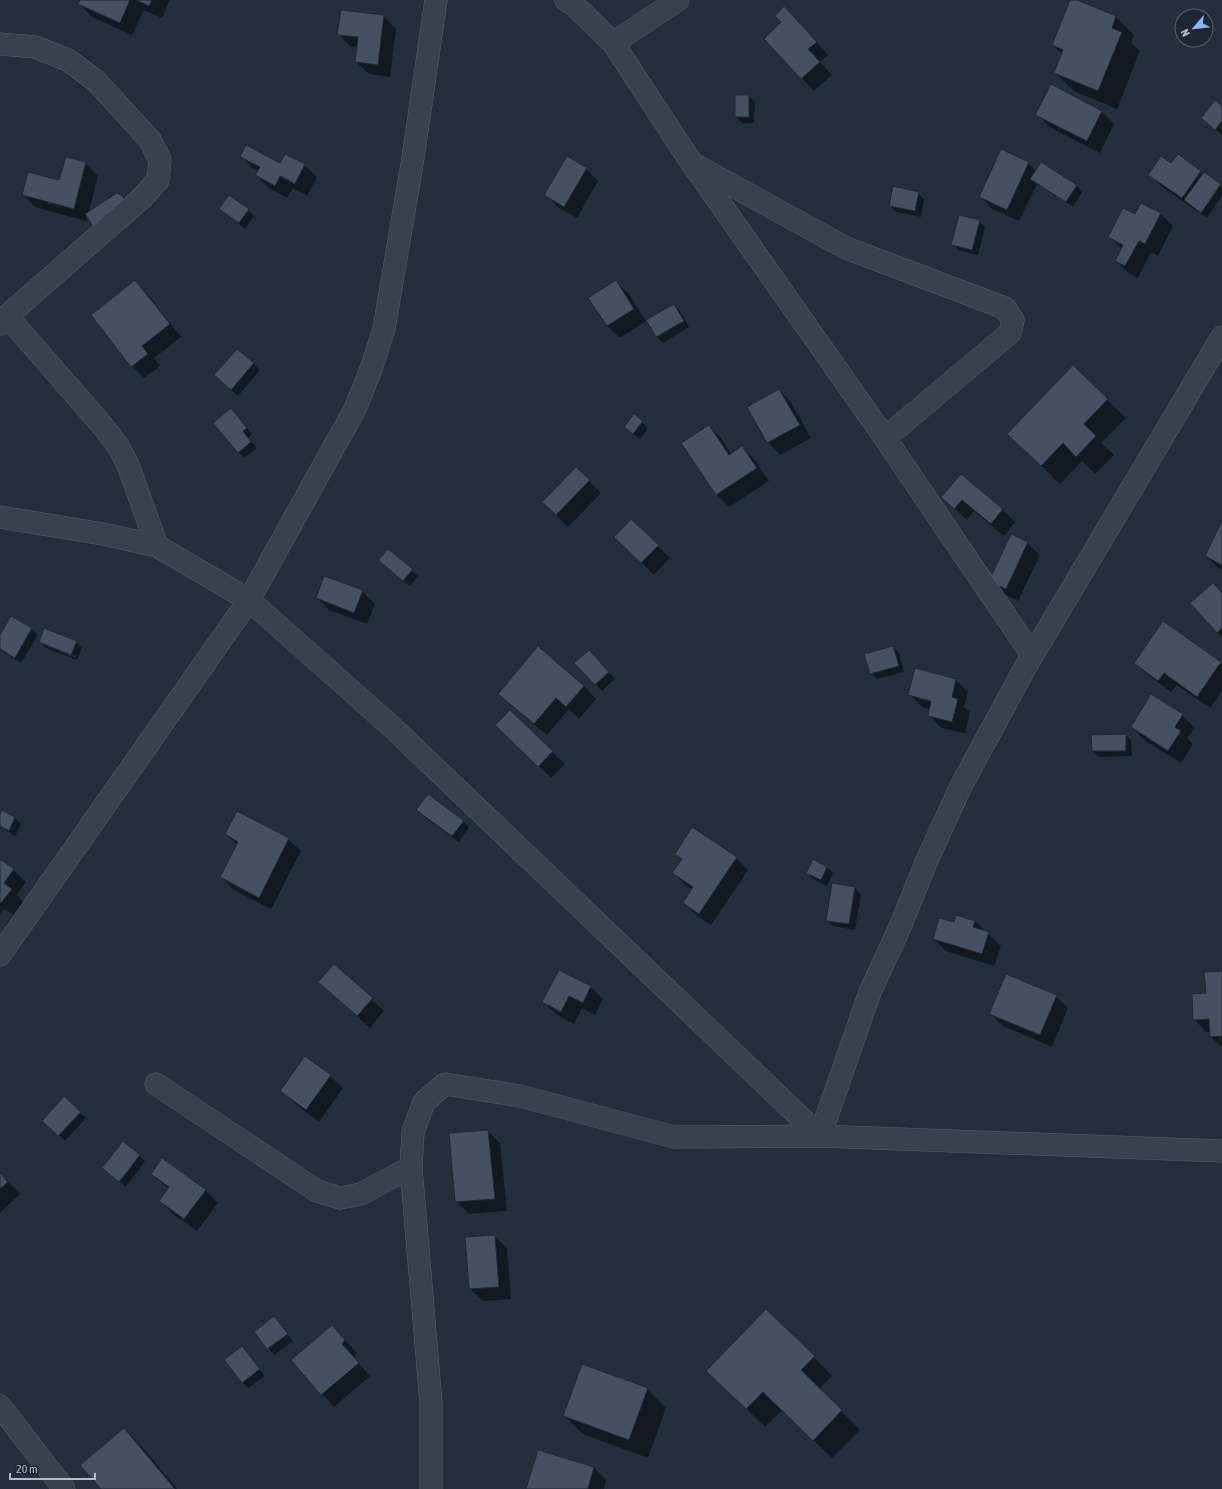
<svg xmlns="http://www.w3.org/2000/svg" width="1222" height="1489" font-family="'Asap Condensed',sans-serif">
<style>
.shadow{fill:#0007;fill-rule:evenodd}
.building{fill:#455162;stroke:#1f2835}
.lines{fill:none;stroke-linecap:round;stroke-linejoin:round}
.minor-casing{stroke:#565f6c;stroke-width:23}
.minor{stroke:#38414e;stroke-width:22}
</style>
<rect width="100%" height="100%" fill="#242f3e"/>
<path class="shadow" d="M82,0h88l-8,18 -18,-8 -12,25 -40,-18 -12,-13z
M1072,0l44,17 18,18 -3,8 9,8 -23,58 -43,-18 -19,-18 7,-19 -9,-9z
M383,16l13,13 -6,48 -21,-3 -13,-12 2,-14 -7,-1 -13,-13z
M797,20l31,35 -8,7 12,13 -18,16 -49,-52 18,-16z
M1051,86l51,26 12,12 -14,29 -51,-26 -12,-13z
M749,96l6,6 -1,21h-12l-6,-6z
M1222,107v28l-20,-17z
M241,156l40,8 23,1 13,12 -10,19 -14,-8 -6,10 -18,-10 -13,-13 3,-4 -6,-2z
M1178,156l25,19 19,12v9l-15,22 -45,-31 -12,-12 22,-10z
M85,163l13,13 -10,38 35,-18 6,7 -42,12 -1,6 -51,-14 -12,-13 37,-12z
M1028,163l8,8 5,-8 36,23 5,6 -9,15 -36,-23 -18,37 -27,-12 -12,-13z
M586,169l12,12 -21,37 -19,-11 -13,-13z
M918,193l6,6 -3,18 -25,-5 -6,-6z
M1142,204l19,10 12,12 -15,30 -7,-4 -13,26 -9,-5 -13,-12 6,-12 -12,-12 26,-22z
M220,209l28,1 6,6 -9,13z
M979,221l6,6 -7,28 -20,-5 -6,-6z
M135,281l12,13 34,43 -27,21 6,8 -16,12 -12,-12z
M616,282l13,12 17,27 -26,17 -13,-12z
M674,305l6,6 9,16 -26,16 -6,-6 -9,-16z
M238,350l22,20 -22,26 -17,-15z
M779,390l12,12 20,36 -31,17 -12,-13 -19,-34z
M1107,400l19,18 -25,25 13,12 -19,19 -13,-13 -22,23 -33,-32z
M231,409l21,25 -4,4 9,10 -13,10 -6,-6z
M642,422l6,6 -8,11 -9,-6z
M709,426l12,12 10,16 11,-7 12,12 15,22 -40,26 -12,-12 -34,-52z
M576,468l25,25 -33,34 -25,-25z
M961,475l42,35 12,12 -11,14 -30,-25 -7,9 -24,-23z
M1222,523v47l-4,-2 -12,-12z
M1027,543l13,12 -22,46 -16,-8 -12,-12z
M658,546l12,12 -16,17 -26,-26z
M388,550l30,26 -8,10 -25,-20z
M362,591l13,13 -8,20 -38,-14 -12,-12z
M1222,594v43l-5,-5z
M12,617l20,12 6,6 -17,28 -21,-13v-13z
M1163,623l59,42v26l-12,17 -33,-23 -6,7 -23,-17 -13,-12z
M40,642h36l6,6 -5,12 -31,-12zM46,644l30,12v2l-30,-12z
M893,647l6,6 5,19 -27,7 -6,-6z
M538,648l46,38 12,13 -17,20 -10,-10 -22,26 -35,-29z
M595,657l20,22 -13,12 -26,-28z
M955,679l13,13 -4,15 6,5 -5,21 -24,-5 -12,-13 1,-5 -8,-3 -12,-12z
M1182,715l13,13 -8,10 6,6 -12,19 -37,-23 -12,-13z
M1126,735l5,6 1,15 -33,1 -6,-6z
M509,737l43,15 13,12 -14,14z
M418,810l45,11 6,6 -10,15 -36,-26z
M0,817l15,1 6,6 -6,12 -15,-9z
M226,834l62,5 13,12 -30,58 -37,-19 -13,-13 17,-31z
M676,853l60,5 12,12 -37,55 -15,-10 -12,-12 9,-13 -7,-4 -12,-13 8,-13z
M0,860l13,10 13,12 -9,13 6,7 -9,13 -10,-6 -4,5z
M813,861l14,6 6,6 -6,13 -14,-7 -6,-6z
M855,888l6,6 -6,36 -22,-4 -6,-6z
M975,921l26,25 -7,20 -48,-15 -12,-12 21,-16z
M334,965l50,46 -14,17 -38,-34z
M559,971l32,16 12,12 -8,16 -13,-7 -8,16 -18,-10 -13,-12z
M1222,972v75l-11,-10v-5h-5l-12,-13 13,-25z
M1056,996l12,12 -16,39 -49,-21 -12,-12z
M330,1076l13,12 -24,34 -25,-19 -13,-12z
M80,1113l6,5 -21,23 -22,-21z
M488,1131l12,12 7,68 -38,3 -13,-13z
M139,1155l6,6 -19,26 -23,-19z
M0,1173l20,21 -20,19z
M152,1174l53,16 13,13 -21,28 -24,-17 -13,-13 9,-12z
M495,1236l12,12 4,51 -28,2 -13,-12z
M274,1318l19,23 -19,14 -19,-23z
M344,1339l13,14 -3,5 16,18 -36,31 -42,-46z
M242,1348l23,28 -17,12 -6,-6z
M814,1357l18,19 -13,13 41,41 -28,28 -50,-48 -17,17 -57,-56z
M647,1389l19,19 -18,50 -65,-24 -19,-18z
M124,1429l19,19 34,41h-75z
M594,1468l12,12 -2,9h-77z"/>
<path class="building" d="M80,0h50l-10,23 -42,-19z
M136,0h16l-3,6z
M1070,0h7l39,16 -4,12 10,4 -24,59 -44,-18 9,-23 -11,-5z
M784,6l33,36 -9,7 12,13 -19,17 -37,-40 17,-17 -6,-6z
M341,10l43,5 -6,50 -23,-3 3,-25 -21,-2z
M1051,84l51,27 -15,30 -52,-26z
M735,95h14v22h-14z
M1215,100l7,6v15l-7,9 -14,-12z
M246,145l34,18 5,-9 20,10 -10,20 -15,-8 -5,10 -20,-11 5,-8 -20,-10z
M1001,149l28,13 -22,48 -28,-13z
M1178,154l23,17 -19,27 -34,-23 13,-19 10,7z
M567,156l20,12 -23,39 -20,-12z
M66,157l20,5 -12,47 -52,-14 6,-23 31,8z
M1041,162l36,23 -11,17 -36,-23z
M1204,172l17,12 -20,29 -17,-13z
M893,186l26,6 -4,19 -26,-5z
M117,193l6,3 2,9 -32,21 -8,-12z
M229,195l20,14 -10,14 -20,-14z
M1141,203l20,10 -16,31 -6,-3 -14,25 -10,-5 8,-16 -15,-8 15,-29 12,6z
M959,215l21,5 -8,30 -21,-5z
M135,280l35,44 -28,22 6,8 -17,13 -40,-52z
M616,280l18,29 -27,17 -19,-28z
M674,304l10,17 -28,16 -10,-17z
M237,349l17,14 -23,27 -17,-15z
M1073,365l35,34 -24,25 12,12 -20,21 -13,-14 -22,23 -34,-32z
M779,389l21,36 -33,18 -20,-36z
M231,408l16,20 -4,3 8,11 -13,11 -25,-30z
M634,414l9,7 -10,13 -9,-7z
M709,425l20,30 13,-9 15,22 -41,27 -35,-52z
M576,467l14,13 -34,35 -14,-13z
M961,474l42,35 -12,15 -29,-24 -8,9 -13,-12z
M631,519l28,26 -18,18 -27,-26z
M1222,521v44l-17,-9z
M1011,534l17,8 -22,47 -17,-8z
M388,549l25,20 -10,12 -25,-21z
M324,576l39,14 -9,23 -38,-15z
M1213,583l9,10v35l-5,5 -27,-30z
M11,616l21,12 -17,30 -15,-9v-14z
M1163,621l58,41 -24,35 -33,-24 -6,8 -24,-18z
M44,628l33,13 -6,14 -32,-13z
M538,646l46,40 -18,21 -10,-9 -22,26 -36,-30z
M893,646l6,20 -29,8 -6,-20z
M589,650l20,22 -14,13 -21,-22z
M915,668l41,11 -4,18 6,2 -6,23 -24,-6 3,-15 -23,-6z
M1151,694l32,20 -8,13 6,4 -13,20 -37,-24z
M510,710l43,41 -15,16 -43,-42z
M1126,734v17h-34l-1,-16z
M428,794l36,27 -12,15 -36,-26z
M2,810l13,7 -6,14 -9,-5v-12z
M237,811l52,27 -30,60 -39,-21 18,-35 -13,-8z
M692,827l45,30 -38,57 -16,-11 10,-16 -21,-14 10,-14 -7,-5z
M0,859l14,10 -10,14 8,6 -11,14h-1z
M813,859l14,8 -6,13 -15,-7z
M832,883l23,4 -6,37 -23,-3z
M956,915l19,6 -2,6 16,5 -7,22 -49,-15 6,-21 15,4z
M334,964l39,34 -16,18 -39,-34z
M559,970l32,16 -8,17 -14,-7 -8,16 -19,-10z
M1222,971v65l-12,1 -1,-18 -16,1 -1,-26 14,-1 -2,-21z
M1006,974l51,21 -17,40 -51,-21z
M305,1056l26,19 -25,35 -26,-19z
M64,1096l17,16 -23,24 -16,-15z
M488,1130l7,69 -40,3 -6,-69z
M123,1141l17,14 -21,27 -17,-14z
M162,1158l44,32 -22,29 -25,-18 10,-14 -18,-13z
M0,1173l8,9 -8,7z
M495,1235l4,52 -30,2 -4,-52z
M766,1309l49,47 -14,14 41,40 -29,31 -50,-49 -17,17 -40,-38z
M274,1316l14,18 -21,15 -13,-17z
M332,1325l13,15 -3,4 17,19 -38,32 -30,-35z
M242,1346l18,23 -18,14 -18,-23z
M582,1364l66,24 -19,52 -66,-24z
M124,1428l51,61h-74l-21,-24z
M538,1450l56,17 -6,22h-62z"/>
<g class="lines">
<g class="minor-casing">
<path id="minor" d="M436,0l-23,158 -29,171 -13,40 -16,40 -106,191 143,127 428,409 402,15
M566,0l9,6 38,37 65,-43
M613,43l78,119 194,276 147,217
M0,44l35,3 33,13 28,21 54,59 10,20 -2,20 -16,18 -135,118 -7,8
M695,165l151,83 159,60 8,12 -3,13 -125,105
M7,316l95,109 16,21 10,19 29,81
M0,517l103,17 54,12 92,54 -249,355
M156,1084l161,107 23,7 21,-4 50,-27
M0,1406l64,83
M431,1489v-86l-20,-236 2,-35 11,-30 21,-18 75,12 154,41 146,-1 50,-144 30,-65 27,-67 34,-74 65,-120 196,-329"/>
</g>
<use href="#minor" class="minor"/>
</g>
<g transform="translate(1194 28) rotate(242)"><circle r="19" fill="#1d2633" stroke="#59626f"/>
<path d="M0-3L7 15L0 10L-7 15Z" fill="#8ab4f8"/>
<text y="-6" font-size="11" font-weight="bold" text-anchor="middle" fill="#b4bcc9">N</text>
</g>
<path d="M10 1473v6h85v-6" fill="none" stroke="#b4bcc9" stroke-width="2"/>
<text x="16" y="1473" font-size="12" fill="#b4bcc9" stroke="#1d2633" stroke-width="3" paint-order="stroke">20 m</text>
</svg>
